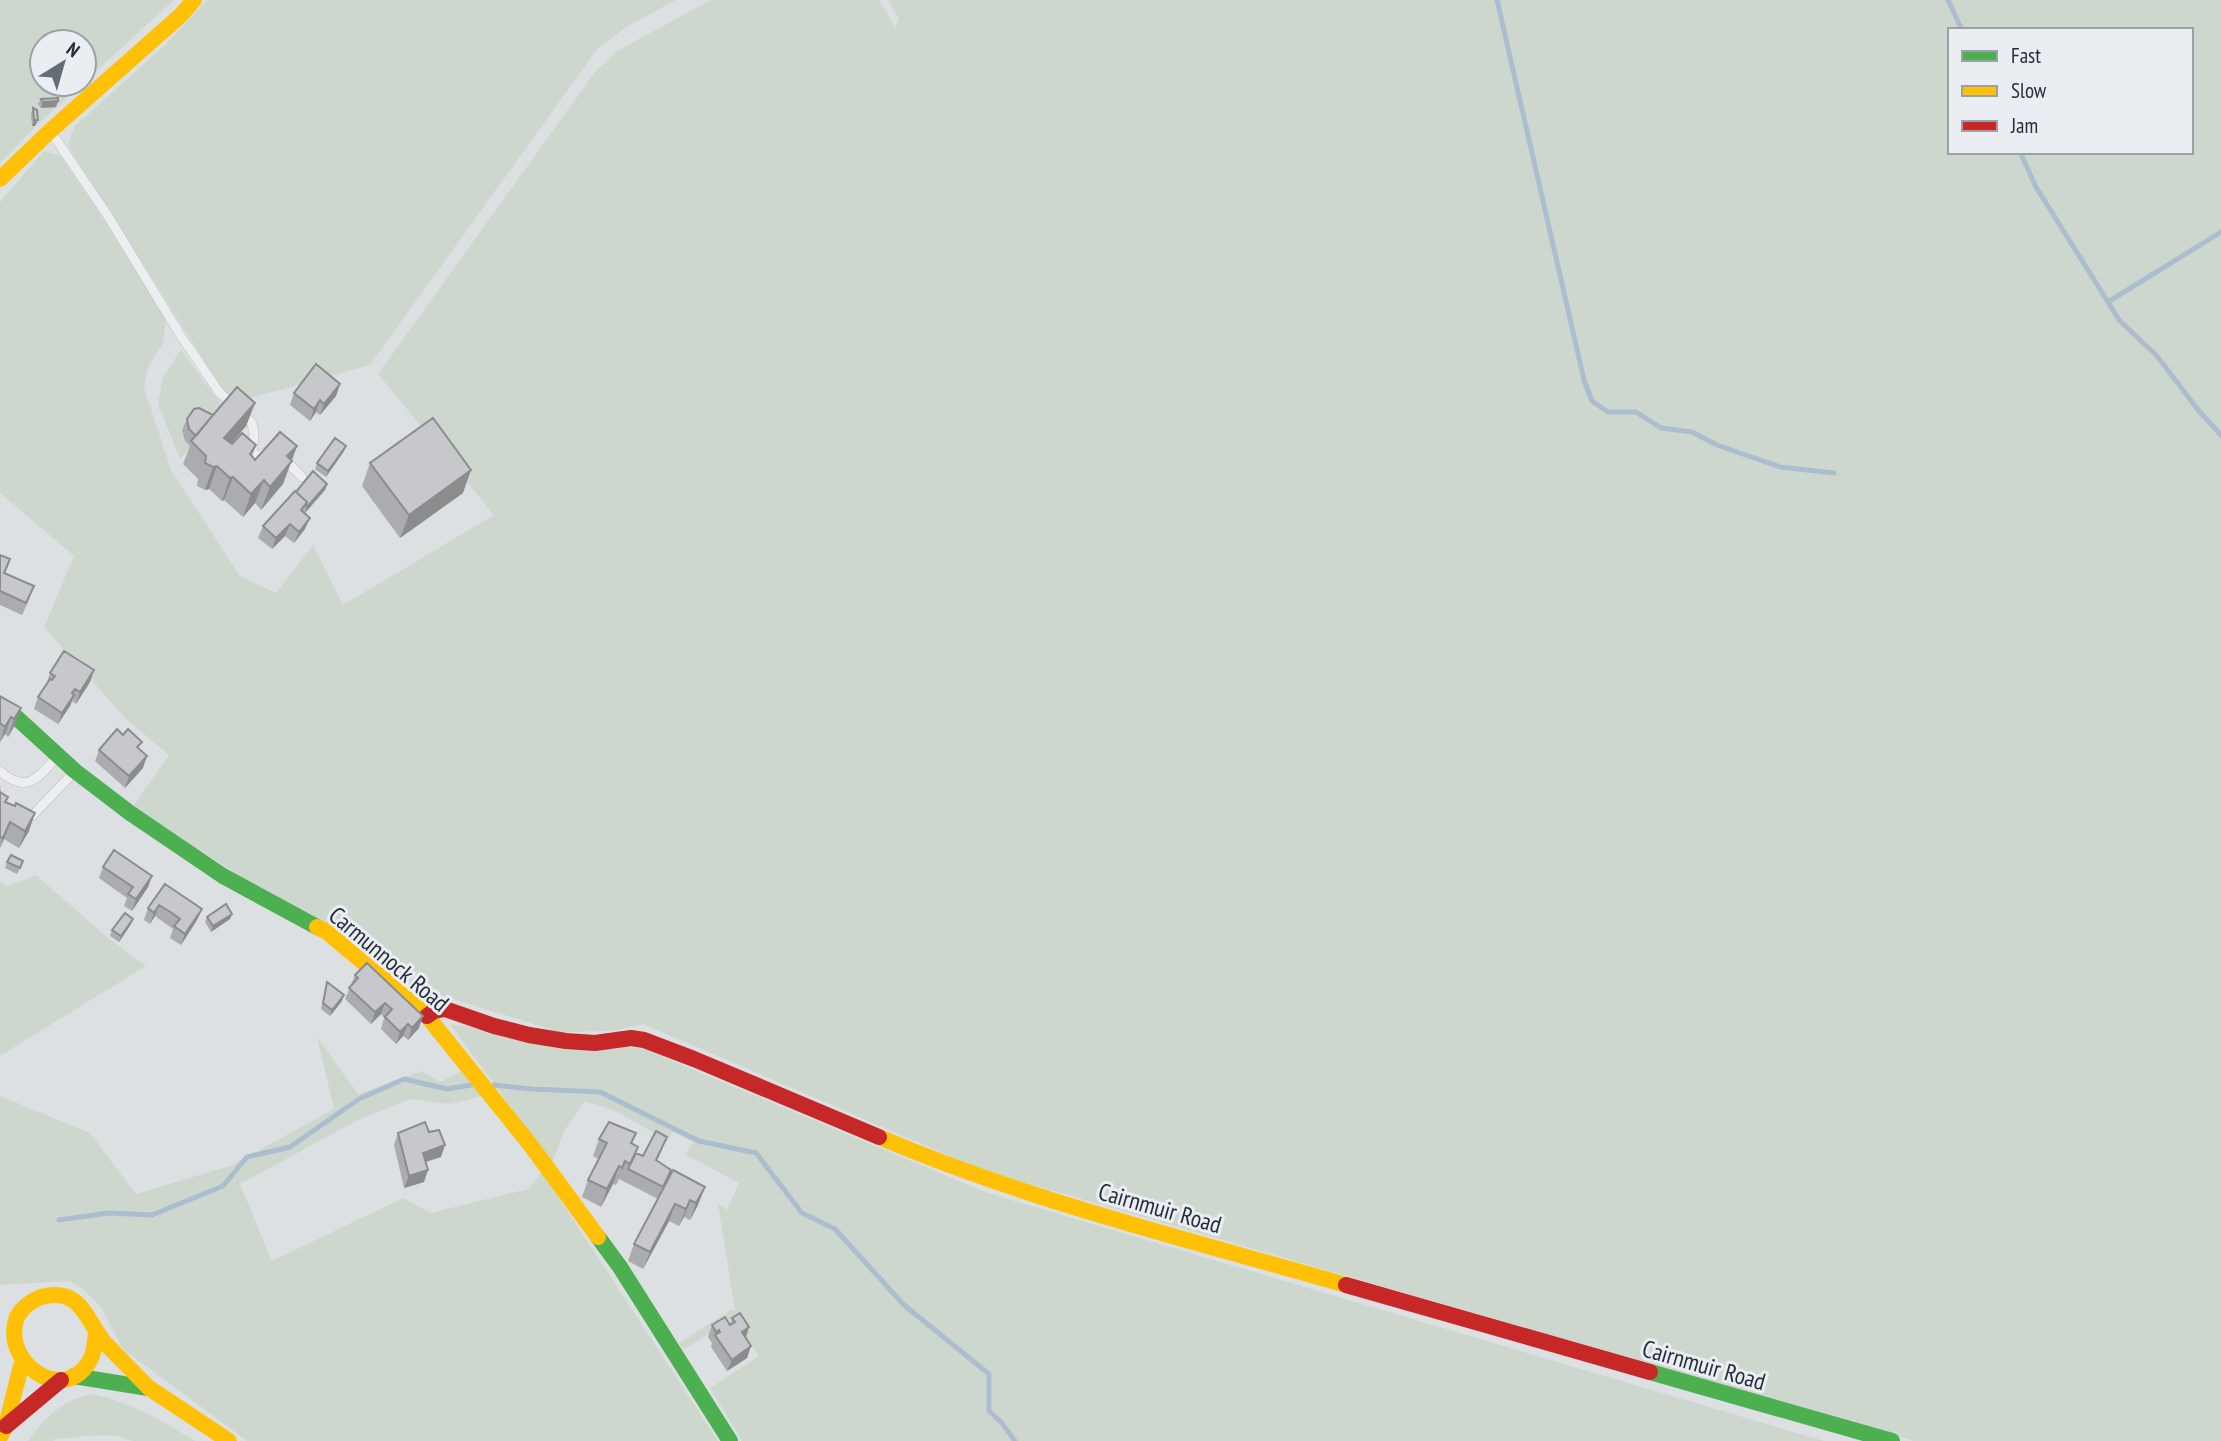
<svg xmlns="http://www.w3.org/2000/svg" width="2221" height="1441" font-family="'PT Sans Narrow',sans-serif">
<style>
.green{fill:#ced7ce;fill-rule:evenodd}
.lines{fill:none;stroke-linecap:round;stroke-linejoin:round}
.stream{stroke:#abbdce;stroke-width:5}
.lane-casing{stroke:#bcbec1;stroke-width:10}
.lane{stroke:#edeef0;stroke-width:9}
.fast{stroke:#4caf50;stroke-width:16}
.slow{stroke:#ffc107;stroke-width:16}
.jam{stroke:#c62828;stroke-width:16}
.wall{fill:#aaacaf}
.shaded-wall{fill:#8b8c8e}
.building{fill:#c6c8cb;stroke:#8b8c8e;stroke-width:2}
.labels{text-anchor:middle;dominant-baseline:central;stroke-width:6;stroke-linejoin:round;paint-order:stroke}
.street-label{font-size:24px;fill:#262e3b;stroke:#eaeef3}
</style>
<rect width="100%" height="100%" fill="#dde0e3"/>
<path class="green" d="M0,0h174l-90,82v-40h-42v42h40l-49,45 -33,34z
M207,0h469l-48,26 -30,22 -228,317 -134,37 -13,-12 -155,-244 6,-19 91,-82z
M711,0h168l16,27 4,-8 -11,-19h1333v1441h-307l-932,-271 -339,-146 -31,7 -53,1 -157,-49 -269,-177 36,-51 -42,-35 -83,-93 30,-71 -74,-63v-291l44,-51 17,5 49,73 56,91 -3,23 -15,24 -4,21 27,82 69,106 36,17 37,-48 30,60 151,-90 -116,-141 217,-302 22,-21zM1950,30h241v122h-241z
M181,350l45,61 -46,48 -22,-55 5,-27z
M36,875l71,62 39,29 -146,90v-175l8,5z
M450,1024l194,25 344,144 836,248h-1082l-32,-53 49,-32 -27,-37 -49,31 -4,-7 51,-33h5l-17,-106 9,6 12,-27 -53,-28 7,-13 -20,-10 -6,9 -49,-29 -33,-11 -20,29 -13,33z
M317,1037l41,57 64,-23 18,11 21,-11 21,25 -32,8 -39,-5 -53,21 -118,64 32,77 131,-63 28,15 97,-24 14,-17 176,269h-471l-124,-92 -22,-42 -19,-19 -13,-7 -69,4v-189l90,37 46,61 96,-29 102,-56z
M93,1394c38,8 69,27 102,47h-63c-21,-11 -54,-3 -78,-2l-1,2h-25c17,-24 35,-42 65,-47z"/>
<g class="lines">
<path class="stream" d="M1497,0l87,380 8,21 16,11h28l25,16 31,4 25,13 63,22 54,6
M1948,0l14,30
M2020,152l16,35 72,115 113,-70
M2108,302l11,18 38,36 42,55 22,24
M494,1085l38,4 68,3 99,49 57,12 46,60 33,16 69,76 85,69v37l12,11 14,19
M59,1220l49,-7 44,2 71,-29 24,-29 43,-10 69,-48 45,-20 43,10 24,-4"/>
<g class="lane-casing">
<path id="lane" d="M51,132l57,84 71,117 40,59 33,31 2,10 -2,26 16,-8
M283,458l19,19
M0,771c25,23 39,8 56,-14
M32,816l42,-44"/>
</g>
<use href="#lane" class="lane"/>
<path class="fast" d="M0,708l17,10 58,53 55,42 93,63 94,51
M598,1237l22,30 110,174
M1650,1372l242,69
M74,1376l74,12"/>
<path class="slow" d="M0,179l50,-48 131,-116 13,-15
M317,927l10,5 100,84 105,131 66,90
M879,1137c150,64 311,103 467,148
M96,1331c-1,11 -1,22 -7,31 -27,44 -89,-1 -72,-45 5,-9 14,-16 24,-20 40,-11 45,23 63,45l45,46 80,53
M0,1437l6,-11 15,-60"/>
<path class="jam" d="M427,1016l7,-5 11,-2 49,17 35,9 37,6 29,2 36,-5 13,2 50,19 185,78
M1346,1285l304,87
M6,1426l55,-46"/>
</g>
<path class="wall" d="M41,99l15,8 -15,1 -3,-4z
M33,108l2,18h-3l-1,-12z
M340,384l-4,12 -16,19 -4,-3 -6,9 -20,-16 4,-12z
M255,403l-9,23 -15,17 25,2 -4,12 3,3 42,-14 -14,38 -22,26 -6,-7 -12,14 -19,-17 -2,1 -13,-12 -4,1 -8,-4 1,-7 -15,-15 7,-18 -5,-5 -3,-11 5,-11 26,-4z
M344,451l-18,26 -11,-8 2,-6z
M370,463l93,30 -63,45 -38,-52z
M327,484l-2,6 -20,23 -1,-1 1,17 -11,14 -9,-7 -13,13 -14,-11 5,-12 33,-34z
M0,555l4,18 26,25 -8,17 -22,-10z
M94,670l-4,12 -14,22 -4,-3 -2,5 -12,18 -24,-15 4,-12 8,-12 4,-12z
M0,696l21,12 -6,17 -7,12 -3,-3 -5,8z
M140,749l3,19 -18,20 -30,-27 4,-11z
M0,785l1,8 7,4 -2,5 23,29 -10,17 -15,-9 -4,9z
M7,862l14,5 -4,7 -12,-6z
M103,867l49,9 -4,11 -16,24 -8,-5 3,-8 -28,-20z
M165,884l37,25 -5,11 -16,25 -11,-7 3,-9 -18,-13 -5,8 -6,-4 4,-12z
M232,914l-2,5 -19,13 -6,-10 2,-5z
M131,924l-12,18 -9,-6 2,-6z
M355,975l64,53 -11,12 -5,-4 -7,8 -15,-15 3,-11 -3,-4 -10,10 -26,-25z
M327,982l17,13 -2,6 -12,15 -9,-7z
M429,1132l12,25 -15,5 -2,20 -20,6 -10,-43 4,-12z
M636,1133l-4,11 6,3 -2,6 7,3 24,-19 -10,24 14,9 -3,11 30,24 -8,15 -6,-3 -5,9 -10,-5 -26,48 -15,-8 6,-17 24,-45 -39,-20 -3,6 -3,-1 -12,23 -19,-10 6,-17 10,-21 -5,-3 6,-17z
M732,1318l17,9 -3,11 5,8 -4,12 -20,13 -16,-24 1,-4 -4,-6 4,-12 18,-1z"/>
<path class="shaded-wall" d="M58,101l-2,6 -15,1 2,-6z
M34,120h4l-3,6h-3z
M340,384l-4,12 -16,19 4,-11z
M320,400l-4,12 -6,9 4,-12z
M255,403l-9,23 -30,35 8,-23z
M297,446l-14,38 -22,26 9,-23 17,-31z
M346,446l-2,5 -18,26 2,-6z
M217,466l-8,23 -4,1 8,-23z
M471,470l-8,23 -63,45 9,-23z
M233,477l-9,23 -2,1 8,-23z
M264,480l-9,23 -12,14 8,-23z
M327,484l-2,6 -20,23 2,-6z
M310,518l-5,11 -11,14 5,-11z
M290,524l-5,12 -13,13 4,-11z
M94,670l-4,12 -14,22 4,-12z
M75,689l-4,11 3,-5 -4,11 -12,18 4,-11z
M21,708l-6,17 -7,12 6,-18z
M11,717l-6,17 -5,8 5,-15z
M147,756l-4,12 -18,20 4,-12z
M35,813l-6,18 -10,17 6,-17z
M10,822l-6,17 -4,9 3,-10z
M152,876l-4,11 -16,24 4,-12z
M159,905l-4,11 -5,8 4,-11z
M202,909l-5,11 -16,25 4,-11z
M232,914l-2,5 -19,13 2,-6z
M133,919l-2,5 -12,18 2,-6z
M344,995l-2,6 -12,15 2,-6z
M385,1003l-4,11 -10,10 4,-12z
M423,1016l-4,12 -11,12 4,-12z
M408,1024l-5,12 -7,8 4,-12z
M445,1145l-4,12 -23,7 5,-11z
M619,1166l-6,18 -12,23 6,-18z
M428,1170l-4,12 -20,6 5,-12z
M705,1187l-7,18 -8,15 6,-17z
M690,1200l-6,17 -5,9 7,-17z
M675,1204l-6,17 -26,48 7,-17z
M749,1327l-4,12 -3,-7z
M751,1346l-4,12 -20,13 5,-11z"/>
<path class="building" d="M58,98v3l-15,1 -2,-3z
M33,108l4,2 1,10h-4z
M316,364l24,20 -16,20 -4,-4 -6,9 -20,-16z
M237,387l18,16 -31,35 8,6 10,-11 14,12 -6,9 5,6 25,-28 17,14 -10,10 5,5 -22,26 -6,-7 -13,14 -18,-17 -3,1 -13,-12 -4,1 -8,-4 1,-7 -15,-15z
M199,408l14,7 -17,21 -7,-7 -2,-10 7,-10z
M433,418l38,52 -62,45 -39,-52z
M335,438l11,8 -18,25 -11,-8z
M313,471l14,13 -20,23 -1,-1 1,-4 -11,-10z
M295,491l12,11 -6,8 9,8 -11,14 -9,-8 -14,14 -13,-12z
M0,555l10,4 -6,14 30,13 -8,17 -26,-12z
M64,651l30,19 -14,22 -5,-3 -3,4 2,2 -12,18 -24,-16 12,-18 2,1 3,-4 -5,-3z
M0,696l21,12 -7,11 -3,-2 -6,10 -5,-4z
M117,729l6,6 5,-6 14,13 -5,5 10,9 -18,20 -30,-26z
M0,792l8,5 -3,5 10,4 1,-3 19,10 -10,18 -15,-9 -7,16 -3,-1z
M114,850l38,26 -16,23 -8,-5 5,-7 -30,-20z
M11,855l12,6 -3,7 -13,-6z
M165,884l37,25 -17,25 -11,-8 6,-7 -8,-6 -13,-8 -5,8 -6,-5z
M226,904l6,10 -19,12 -6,-9z
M125,913l8,6 -12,17 -9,-6z
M367,963l56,53 -11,12 -4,-4 -8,8 -15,-15 7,-8 -7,-6 -10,9 -26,-24 9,-10 -3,-3z
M327,982l17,13 -12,15 -9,-7z
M425,1122l4,10 10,-2 6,15 -22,8 5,17 -19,6 -11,-43z
M609,1122l27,11 -5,10 7,4 -8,17 -5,-3 -3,7 -3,-2 -12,23 -19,-9 19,-37 -8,-4z
M656,1131l11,6 -11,23 15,10 -8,17 -35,-18 8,-16 7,3z
M673,1170l32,17 -9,16 -6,-3 -4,9 -11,-5 -25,48 -16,-8z
M740,1313l9,14 -7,5 9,14 -19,14 -17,-25 5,-3 -1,-2 -3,2 -4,-7 13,-8 5,8 5,-3 -3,-4z"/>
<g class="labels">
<g class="street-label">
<text transform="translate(389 959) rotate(40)">Carmunnock Road</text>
<text transform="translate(1160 1208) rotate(16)">Cairnmuir Road</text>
<text transform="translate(1704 1365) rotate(16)">Cairnmuir Road</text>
</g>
</g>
<rect x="1948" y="28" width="245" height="126" fill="#eaeef3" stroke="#9ca1a9" stroke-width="2"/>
<rect x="1962" y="51" width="35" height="10" fill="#4caf50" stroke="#9ca1a9" stroke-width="2"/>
<text x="2011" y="63" font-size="21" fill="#262e3b">Fast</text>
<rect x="1962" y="86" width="35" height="10" fill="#ffc107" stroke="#9ca1a9" stroke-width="2"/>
<text x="2011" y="98" font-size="21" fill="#262e3b">Slow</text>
<rect x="1962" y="121" width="35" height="10" fill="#c62828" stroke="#9ca1a9" stroke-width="2"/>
<text x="2011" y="133" font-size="21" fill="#262e3b">Jam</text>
<g transform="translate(63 63) rotate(37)"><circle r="33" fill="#eaeef3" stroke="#9ca1a9" stroke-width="2"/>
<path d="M0-5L12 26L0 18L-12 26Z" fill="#666c76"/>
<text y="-10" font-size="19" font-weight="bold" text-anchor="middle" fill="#262e3b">N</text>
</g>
</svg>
